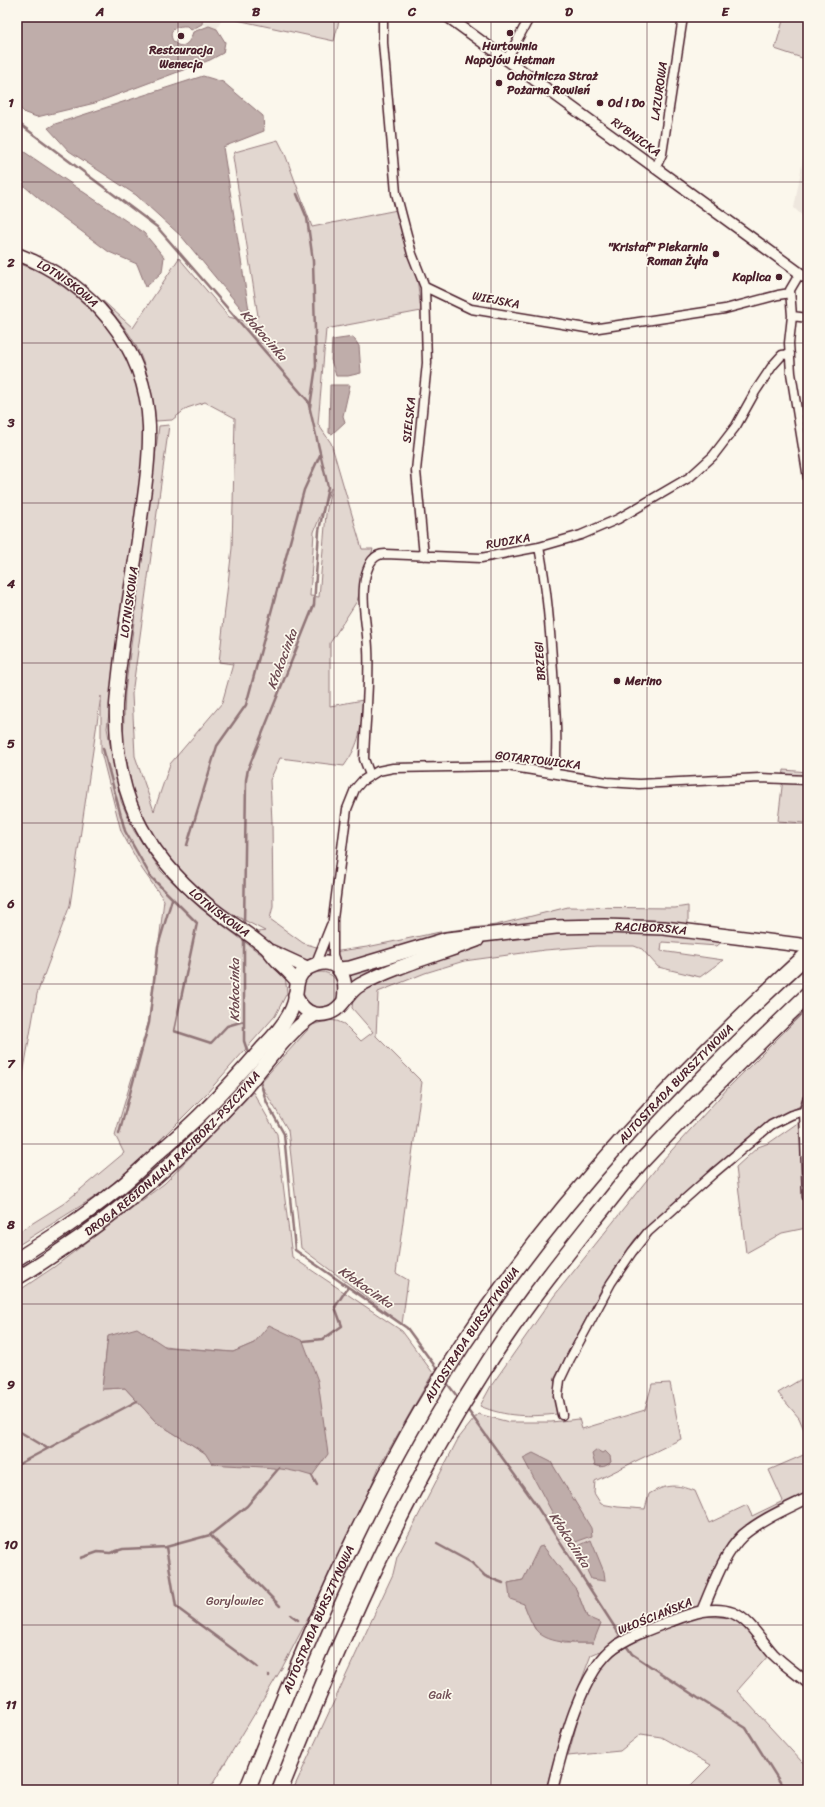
<svg xmlns="http://www.w3.org/2000/svg" width="825" height="1807" font-family="Sriracha,sans-serif">
<style>
.built{fill:#eee7de}
.green{fill:#e2d7d0;stroke:#967b7e;fill-rule:evenodd}
.water{fill:#bfadaa;stroke:#907477}
.lines{fill:none;stroke-linecap:round;stroke-linejoin:round}
.stream{stroke:#907477;stroke-width:2.5}
.minor-casing{stroke:#4a1f2b;stroke-width:11}
.tertiary-casing{stroke:#4a1f2b;stroke-width:13}
.secondary-casing{stroke:#4a1f2b;stroke-width:15}
.primary-casing{stroke:#4a1f2b;stroke-width:16}
.motorway-casing{stroke:#4a1f2b;stroke-width:18}
.minor{stroke:#fbf7ec;stroke-width:8}
.tertiary{stroke:#fbf7ec;stroke-width:10}
.secondary{stroke:#fbf7ec;stroke-width:12}
.primary{stroke:#fbf7ec;stroke-width:13}
.motorway{stroke:#fbf7ec;stroke-width:15}
.grid{fill:none;stroke:#4a1f2b;stroke-width:1;stroke-opacity:0.55}
.poi-dot{fill:#4a1f2b;stroke:#fbf7ec;stroke-width:1.5}
.labels{text-anchor:middle;dominant-baseline:central;stroke-width:3.5;stroke-linejoin:round;paint-order:stroke}
.poi-label{font-size:12px;font-weight:bold;fill:#4a1f2b;stroke:#fbf7ec;text-anchor:start}
.street-label{font-size:12px;fill:#4a1f2b;stroke:#fbf7ec}
.park-label{font-size:12px;fill:#704d54;stroke:#fbf7ec}
.water-label{font-size:13px;font-style:italic;fill:#6d4a51;stroke:#fbf7ec}
.neatline{fill:none;stroke:#4a1f2b;stroke-width:1.5}
.grid-label{font-size:13px;text-anchor:middle;font-weight:bold;fill:#4a1f2b}
</style>
<rect width="100%" height="100%" fill="#fbf7ec"/>
<filter id="ink" filterUnits="userSpaceOnUse"><feTurbulence type="fractalNoise" baseFrequency=".025" numOctaves="2"/><feDisplacementMap in="SourceGraphic" scale="8" xChannelSelector="R" yChannelSelector="G"/><feConvolveMatrix kernelMatrix="1 2 1 2 8 2 1 2 1" color-interpolation-filters="sRGB"/></filter>
<g filter="url(#ink)">
<path class="built" d="M203,17h20l-6,12 -15,-5z
M808,132v89l-14,-13z"/>
<path class="green" d="M223,17h117l-6,24z
M784,17h24v39l-3,3 -30,-10z
M278,140l7,14 27,73 85,-17 11,46 9,21 4,34 -95,18 -8,95 13,19 31,106h11l-16,52 -27,42v63l33,-6c-2,29 -2,42 -19,66l-64,-8 -10,22 2,42 1,84 -3,13 33,24 30,9 34,-5 73,-15 56,-7 72,-18 107,1 13,-2v18l-58,-3 -59,1 -226,42 -27,-6 -9,2h-12l-27,-14 -17,-13 12,-2 -40,-21 -50,-43 -23,-31 -19,-44 -10,-50 2,-50 34,-266 10,-1 -37,269 3,62 19,55 16,-47 52,-61 11,-39 -14,-2 13,-114 3,-130 -30,-16 -18,6 -15,12 -16,1c-4,-24 -7,-47 -17,-69 -8,-19 -24,-36 -37,-52l31,28 46,-70 50,59 23,6 6,-7 -25,-159 2,-5zM331,488l-5,26 -7,83 -9,-1 4,-64z
M17,263c11,4 23,8 34,14 33,19 67,55 81,92 10,23 11,50 13,75l-38,284 14,73 13,30 27,40 39,37 66,50 19,17 2,18 -12,23 -68,77 -73,73 -33,27 -84,53v-13l46,-29 61,-51 -9,-18 35,-118 14,-117 -22,-31 -21,-38 -20,-79v-56l-31,209 -33,89 -17,98 -3,12z
M784,770l24,2 -2,51 -28,-2z
M646,932l79,7 -8,7 -55,-4 -1,9 62,9 -23,17 -42,-10 -16,-18 -8,-3h-38l-51,4 -81,11 -39,12 -47,19 -2,44 46,46 -26,191 12,7 -6,44 -101,-76 -13,-118 -28,-47 52,-58 17,-5 8,1 7,3 17,17 12,-9 -21,-24 1,-9 9,-9c52,-23 108,-50 166,-56 38,-3 80,-1 118,-2z
M426,951l-74,32 -3,-9z
M303 990a18 18 0 1 1 36 0a18 18 0 1 1-36 0Z
M808,1008v81l-8,17 -37,20 -37,31 -91,82 -32,47 -48,92 -1,14 3,22c-27,3 -52,3 -77,-8l11,-20 63,-90 108,-135 66,-73z
M253,1092l24,42 15,123 110,74 31,42 -54,94 -30,73 -67,128 -73,122h-192v-498l37,-25 111,-84zM108,1337l64,10 61,5 21,-9 58,132 -18,-5 -24,-4h-26l-39,-13 -49,-31 -31,-34 -23,1z
M799,1122l7,106 -24,5 -36,20 -10,-86 22,-20 11,-4z
M808,1375v64l-9,-21 -21,-25z
M670,1383l11,56 -86,42 -1,12 7,11 17,3 27,2 4,-15c17,-10 28,-10 46,-3l14,32 38,-18 5,11 31,-15 -14,-31 39,-17v43l-56,29 -1,-3 -24,25 -27,59 -65,22 -32,22 -12,5 -26,69 -19,66h-253l100,-216 4,-17 61,-118 20,-25 31,8h42l28,-3 3,10 63,-19 7,-26zM523,1580l53,9 11,28 6,26h-30l-28,-14 -11,-25 -16,-21z
M699,1616l34,2 8,5 27,33 -31,35 65,71 6,1v27h-117l-2,-3 22,-22 -50,-28 -20,-3 -21,17 -52,5c7,-24 13,-52 24,-74 18,-38 70,-52 107,-66z"/>
<path class="water" d="M17,17h186l-1,7 -11,6 -4,-4c-34,-2 -4,41 6,6l16,-6 8,3 8,13 -2,11 -13,7 -115,43 -58,14 -12,-4 -8,-8z
M203,76l20,6 40,34 1,15 -41,16 26,163 -5,2 -62,-75 -46,-42 -67,-44 -21,-23 7,-4z
M17,147l127,86 20,24 -2,15 -16,15 -9,-23 -28,-12 -60,-45 -32,-27z
M353,337l6,9 2,27 -13,3h-12l-5,-16 1,-20z
M330,385h20l-7,31 2,6 -13,12 -3,-1z
M269,1325l34,16 15,40 10,73 -16,22c-33,-11 -66,-9 -100,-12l-7,-11 -49,-31 -31,-34 -23,1 6,-53 29,-8 29,19 67,5 21,-9z
M597,1450l5,3 3,-2 5,5 1,6c-6,5 -9,6 -16,3l-3,-11z
M533,1453l18,9 40,66 1,8 -19,7 -5,-1 -45,-84z
M591,1540l13,32 1,9 -14,-2 -15,-32z
M543,1546l33,43 11,28 14,6 -8,20c-17,0 -49,2 -59,-16 -4,-7 -7,-15 -10,-23l-14,-5 -2,-16 15,-3 16,-33z"/>
<g class="lines">
<path class="stream" d="M17,122l140,105 151,174 20,86 -9,44 -5,74 -66,164 -2,11 -2,147
M297,194l10,24 6,43 3,105 -6,41
M103,748l22,83 26,46 46,46 -23,108 37,12 16,-17 17,-5
M187,845l30,-99 29,-41 58,-215 16,-35
M244,936v105l5,15
M259,1079l8,24 17,31 11,116 112,78 33,45
M119,1134l30,-111 9,-77 14,-47
M303,1341l20,-2 19,-13 -7,-19 13,-20
M446,1382l14,18
M467,1409l65,90 91,141
M17,1430l30,18
M17,1465l120,-64
M312,1476l5,9
M210,1535l70,71
M437,1544l35,19 13,13 18,7
M166,1547l10,60 81,60
M81,1558l17,-6 12,1 13,-4 43,-2 44,-12 37,-29 32,-38
M291,1615l7,5
M625,1644l7,10 66,44 48,30 39,62
M269,1675v1"/>
<g class="minor-casing">
<path id="minor" d="M383,17v26l13,150 16,61 13,33 46,22 121,20 133,-20 53,-14 12,-2
M507,59l20,-37 1,-5
M656,167l6,-13 21,-137
M800,273l-10,17 2,26 -3,27 2,30 17,105
M792,316l16,2
M539,547c8,41 11,83 14,125 2,34 5,67 2,101
M424,556l-8,-85 11,-108 -2,-76
M370,775l-6,-16c1,-37 6,-74 4,-111 -1,-23 -8,-50 -2,-74 3,-10 7,-20 19,-20l96,4 58,-11 42,-12 37,-16 72,-42 23,-21 23,-30 19,-34 18,-27 9,-10 8,-1
M315,965l16,-40
M337,967l-4,-12v-36l14,-110 8,-20 7,-8 16,-10 15,-3 114,-2 100,16 32,2 121,-6 48,2
M562,1415l-4,-19 2,-16 10,-21 41,-76 21,-31 16,-20 66,-59 57,-48 20,-10 14,-4"/>
</g>
<g class="tertiary-casing">
<path id="tertiary" d="M448,17l360,262
M808,1100l-3,11 3,86
M702,1611c11,-25 21,-57 41,-76 19,-16 43,-26 65,-37
M552,1790c10,-41 29,-120 64,-144 17,-11 36,-18 55,-25 19,-7 42,-16 62,-8 17,7 28,28 40,41 10,10 23,19 35,29"/>
</g>
<g class="secondary-casing">
<g id="secondary">
<path id="s1" d="M17,254c73,28 129,91 132,172 1,38 -6,76 -11,114 -8,55 -18,110 -22,165 -2,87 25,144 91,199 19,16 40,28 59,44 4,4 8,10 12,14 6,6 13,12 19,20"/>
<path d="M271,951l37,17"/>
</g>
</g>
<g class="primary-casing">
<g id="primary">
<path id="s2" d="M339,969l11,-1 97,-29 109,-12 49,-1 59,2 144,18"/>
<path d="M295,995c7,15 17,23 34,18 14,-4 18,-21 31,-28 35,-19 80,-31 117,-45"/>
<path d="M17,1259c33,-21 66,-42 97,-67 15,-11 28,-25 43,-38 17,-15 35,-30 51,-47 19,-19 37,-39 55,-60 12,-12 26,-27 31,-44 4,-13 0,-27 14,-35 28,-15 40,6 36,32"/>
<path id="s3" d="M17,1278c14,-8 28,-17 41,-26 68,-44 128,-99 182,-158 21,-23 48,-64 74,-79"/>
</g>
</g>
<g class="motorway-casing">
<g id="motorway">
<path id="s4" d="M247,1790c61,-153 125,-308 216,-446 98,-147 215,-271 345,-390"/>
<path d="M280,1790c57,-143 117,-284 200,-414 33,-54 72,-104 111,-153 17,-20 32,-41 49,-60 54,-58 111,-113 168,-168"/>
</g>
</g>
<use href="#minor" class="minor"/>
<use href="#tertiary" class="tertiary"/>
<use href="#secondary" class="secondary"/>
<use href="#primary" class="primary"/>
<use href="#motorway" class="motorway"/>
</g>
</g>
<path class="grid" d="M178,17v1773M334,17v1773M491,17v1773M647,17v1773M17,182h791M17,343h791M17,503h791M17,663h791M17,823h791M17,984h791M17,1144h791M17,1304h791M17,1464h791M17,1625h791"/>
<g class="poi-dot">
<circle cx="510" cy="33" r="4"/>
<circle cx="181" cy="36" r="4"/>
<circle cx="499" cy="83" r="4"/>
<circle cx="600" cy="103" r="4"/>
<circle cx="716" cy="254" r="4"/>
<circle cx="779" cy="277" r="4"/>
<circle cx="617" cy="681" r="4"/>
</g>
<g class="labels">
<g class="poi-label">
<text x="510" y="46" text-anchor="middle">Hurtownia<tspan x="510" dy="14">Napojów Hetman</tspan></text>
<text x="181" y="50" text-anchor="middle">Restauracja<tspan x="181" dy="14">Wenecja</tspan></text>
<text x="507" y="76">Ochotnicza Straż<tspan x="507" dy="14">Pożarna Rowień</tspan></text>
<text x="608" y="103">Od i Do</text>
<text x="708" y="247" text-anchor="end">"Kristaf" Piekarnia<tspan x="708" dy="14">Roman Żyła</tspan></text>
<text x="771" y="277" text-anchor="end">Kaplica</text>
<text x="625" y="681">Merino</text>
</g>
<g class="street-label">
<text transform="translate(659 91) rotate(-82)">LAZUROWA</text>
<text transform="translate(636 137) rotate(36)">RYBNICKA</text>
<text stroke="none"><textPath href="#s1" startOffset="59">LOTNISKOWA</textPath></text>
<text transform="translate(496 300) rotate(11)">WIEJSKA</text>
<text transform="translate(409 420) rotate(-84)">SIELSKA</text>
<text transform="translate(508 541) rotate(-10)">RUDZKA</text>
<text transform="translate(129 602) rotate(-82)">LOTNISKOWA</text>
<text transform="translate(540 661) rotate(-94)">BRZEGI</text>
<text transform="translate(538 760) rotate(7)">GOTARTOWICKA</text>
<text stroke="none"><textPath href="#s1" startOffset="754">LOTNISKOWA</textPath></text>
<text stroke="none"><textPath href="#s2" startOffset="317">RACIBORSKA</textPath></text>
<text stroke="none"><textPath href="#s4" startOffset="833">AUTOSTRADA BURSZTYNOWA</textPath></text>
<text stroke="none"><textPath href="#s3" startOffset="200">DROGA REGIONALNA RACIBÓRZ-PSZCZYNA</textPath></text>
<text stroke="none"><textPath href="#s4" startOffset="509">AUTOSTRADA BURSZTYNOWA</textPath></text>
<text transform="translate(655 1616) rotate(-22)">WŁOŚCIAŃSKA</text>
<text stroke="none"><textPath href="#s4" startOffset="185">AUTOSTRADA BURSZTYNOWA</textPath></text>
</g>
<g class="park-label">
<text x="235" y="1601">Gorylowiec</text>
<text x="440" y="1695">Gaik</text>
</g>
<g class="water-label">
<text transform="translate(264 335) rotate(49)">Kłokocinka</text>
<text transform="translate(282 659) rotate(-69)">Kłokocinka</text>
<text transform="translate(234 990) rotate(-90)">Kłokocinka</text>
<text transform="translate(366 1287) rotate(35)">Kłokocinka</text>
<text transform="translate(570 1540) rotate(57)">Kłokocinka</text>
</g>
</g>
<rect width="825" height="1807" fill="none" stroke="#fbf7ec" stroke-width="44"/>
<rect x="22" y="22" width="781" height="1763" class="neatline"/>
<g class="grid-label">
<text x="100" y="16">A</text>
<text x="256" y="16">B</text>
<text x="412" y="16">C</text>
<text x="569" y="16">D</text>
<text x="725" y="16">E</text>
<text x="11" y="107">1</text>
<text x="11" y="267">2</text>
<text x="11" y="427">3</text>
<text x="11" y="588">4</text>
<text x="11" y="748">5</text>
<text x="11" y="908">6</text>
<text x="11" y="1068">7</text>
<text x="11" y="1229">8</text>
<text x="11" y="1389">9</text>
<text x="11" y="1549">10</text>
<text x="11" y="1709">11</text>
</g>
</svg>
